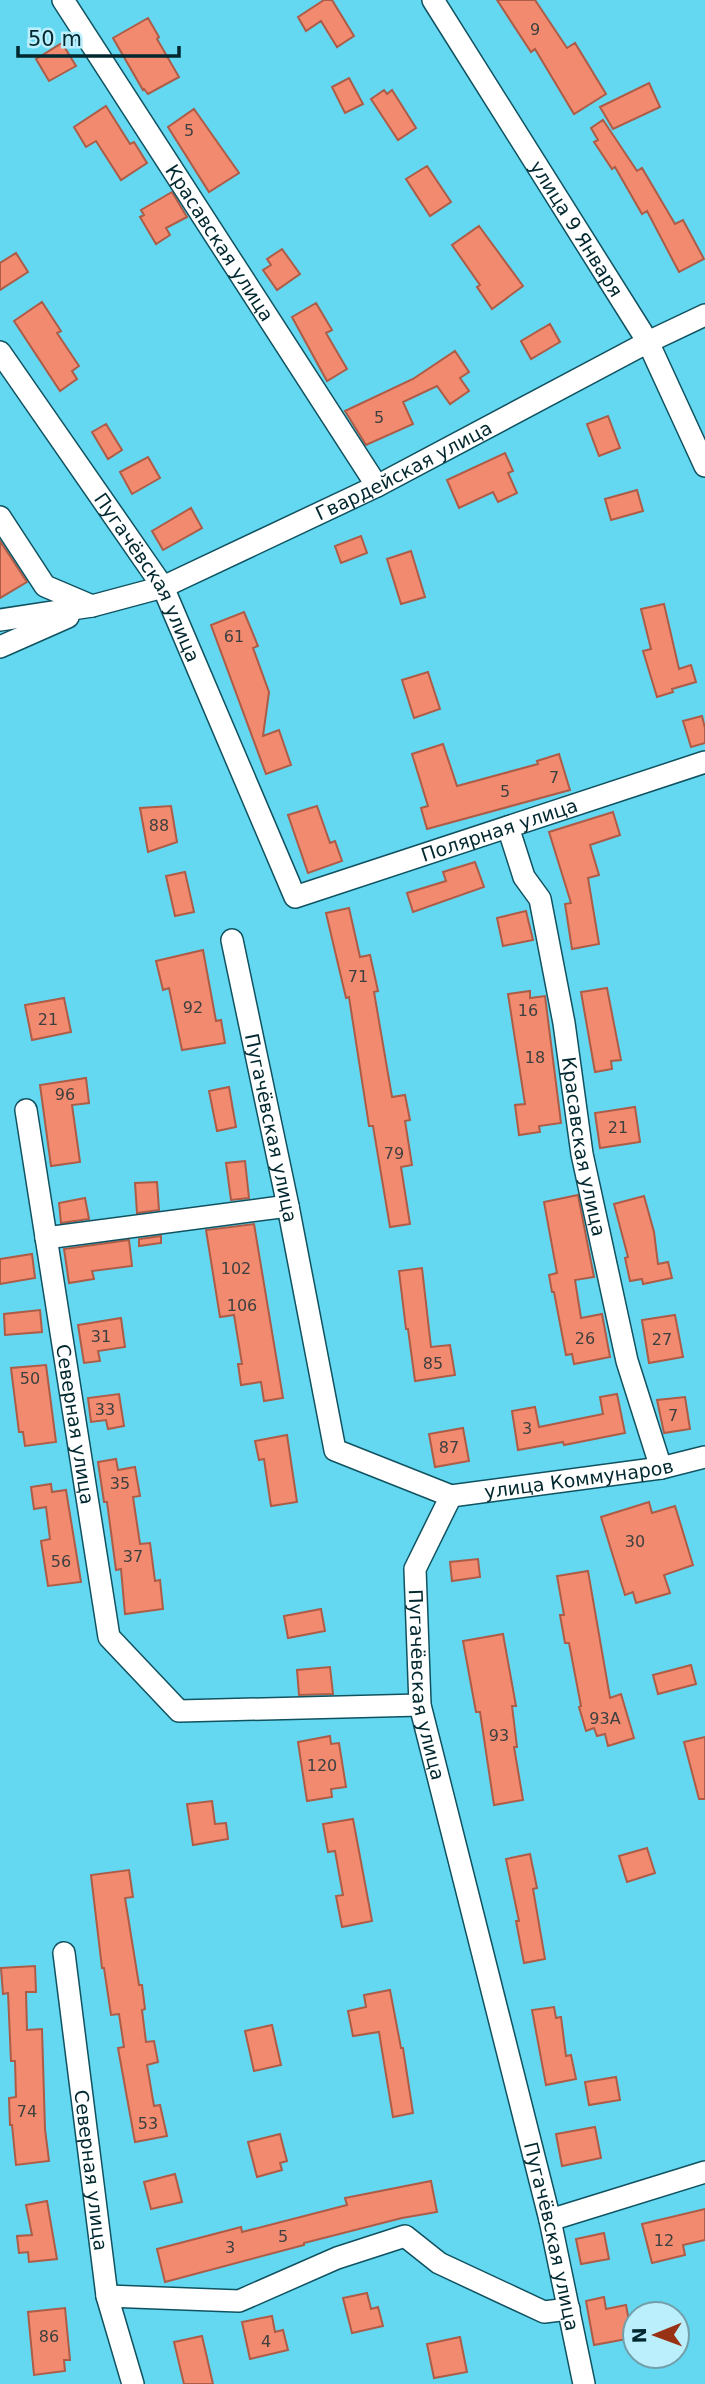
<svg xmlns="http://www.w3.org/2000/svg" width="705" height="2384" font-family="'DejaVu Sans',sans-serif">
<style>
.building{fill:#f28a70;stroke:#ac5c47;stroke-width:2}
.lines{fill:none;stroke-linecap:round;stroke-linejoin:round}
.minor-casing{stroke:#105260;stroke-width:24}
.minor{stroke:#fff;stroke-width:21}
.labels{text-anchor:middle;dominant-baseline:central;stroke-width:5;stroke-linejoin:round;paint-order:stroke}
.number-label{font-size:16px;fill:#3d403f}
.street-label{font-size:19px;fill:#01272f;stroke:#bceffc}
</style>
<rect width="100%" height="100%" fill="#64d7f1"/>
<path class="building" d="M324,0h8l22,36 -17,11 -16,-26 -15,10 -8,-14z
M497,0h38l32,48 8,-5 31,51 -32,20 -39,-65 -4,3z
M148,18l11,19 -2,2 22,38 -31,17 -4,-5 -1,1 -30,-52z
M62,43l14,23 -27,15 -13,-22z
M349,78l14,26 -18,9 -13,-26z
M649,83l11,24 -47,22 -13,-22z
M384,90l3,4 5,-4 24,38 -18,12 -27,-41z
M106,106l24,38 4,-2 13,21 -26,17 -25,-39 -10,6 -12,-20z
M194,109l45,64 -30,19 -41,-65z
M603,120l34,51 5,-3 33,56 8,-4 21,39 -25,13 -32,-61 -5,3 -27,-47 -3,2 -18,-27 4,-2 -7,-12z
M427,166l24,36 -21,14 -24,-37z
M172,192l15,25 -21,11 4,7 -14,9 -16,-27 4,-2 -3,-5z
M479,226l44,60 -31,23 -15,-22 3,-2 -28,-40z
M282,249l18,25 -23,16 -14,-20 8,-5 -4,-6z
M16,253l12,19 -28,18v-27z
M42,302l19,29 -4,2 22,33 -7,5 5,8 -17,12 -46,-70z
M316,303l16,27 -6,3 21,36 -20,12 -35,-64z
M550,324l10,18 -29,17 -10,-18z
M455,351l14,21 -9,6 9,13 -19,13 -13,-18 -34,16 10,22 -47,21 -21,-34 68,-32z
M608,416l12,32 -21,8 -12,-32z
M106,424l16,26 -14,9 -16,-27z
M505,453l8,18 -5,2 9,20 -19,9 -5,-10 -34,16 -12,-28z
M148,457l12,21 -28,16 -12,-22z
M637,490l6,21 -32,9 -6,-21z
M191,508l11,20 -39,22 -11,-19z
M361,536l6,17 -26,10 -6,-17z
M0,541l27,41 -27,16z
M411,551l14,46 -24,7 -14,-45z
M664,604l15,65 12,-4 5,17 -24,7 1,3 -16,5 -14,-46 8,-2 -10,-40z
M244,612l14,34 -5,2 16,44 -6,44 16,-6 12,35 -25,9 -55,-149z
M428,672l12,37 -26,9 -12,-38z
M702,716l3,12v15l-14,4 -8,-26z
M443,744l14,42 81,-22 -1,-3 22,-7 11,36 -143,39 -6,-21 7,-2 -16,-52z
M171,806l6,36 -29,10 -8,-44z
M317,806l13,37 5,-2 7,20 -34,12 -20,-58z
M613,812l7,23 -30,10 9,30 -11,3 11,66 -27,5 -7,-45 6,-1 -22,-71z
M475,862l9,25 -71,25 -6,-19 39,-12 -3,-9z
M185,872l9,40 -19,4 -9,-40z
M349,908l11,49 10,-2 8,36 -4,1 18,105 13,-2 5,25 -5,1 7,44 -11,2 9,57 -20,3 -17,-101h-4l-20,-129 -3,1 -20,-85z
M526,911l7,29 -30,6 -6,-28z
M203,950l13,71 5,-1 4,23 -43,7 -13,-62 -6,2 -7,-29z
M607,988l14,72 -10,1 1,8 -17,3 -14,-80z
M530,991v7l15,-2 16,127 -22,3 1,6 -21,3 -4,-30 10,-1 -17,-110z
M64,998l7,34 -39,8 -7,-35z
M86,1078l3,25 -17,2 8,57 -29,4 -11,-81z
M229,1087l7,40 -19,4 -8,-40z
M635,1107l5,35 -40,6 -5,-35z
M245,1161l4,37 -18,2 -5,-37z
M157,1182l2,28 -22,3 -2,-30z
M578,1195l16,82 -19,3 6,38 21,-4 8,43 -36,7 -2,-10 -6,1 -12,-63h-2l-3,-17 8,-2 -13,-71z
M644,1196l10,36 4,32 10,-2 4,16 -29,6 -1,-5 -12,2 -5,-23 3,-1 -14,-53z
M85,1198l4,21 -28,4 -2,-20z
M254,1224l29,174 -19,3 -3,-19 -20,3 -3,-21h4l-8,-49 -14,2 -14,-87z
M161,1236v7l-22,3v-7z
M129,1240l3,26 -40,5 2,8 -25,4 -5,-34z
M32,1254l3,24 -35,6v-25z
M422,1268l9,79 19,-2 5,30 -40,6 -7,-52h-2l-7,-58z
M40,1310l2,22 -37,3 -1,-21z
M675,1315l8,42 -34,6 -7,-43z
M121,1318l4,29 -27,4 2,10 -16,2 -6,-38z
M46,1365l10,77 -31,4 -2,-14h-4l-8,-64z
M119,1394l5,32 -16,3 -2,-9 -15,2 -3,-24z
M617,1394l8,39 -61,12 -1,-3 -45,8 -6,-39 23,-4 4,20 64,-13 -3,-17z
M685,1397l5,32 -26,4 -7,-33z
M463,1428l6,33 -34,6 -6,-33z
M287,1435l10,67 -26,4 -7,-47 -5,1 -4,-19z
M116,1459l2,11 17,-3 5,29 -7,1 7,47 10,-1 5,38 5,-1 3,29 -38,5 -4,-45 -5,1 -9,-68h-3l-6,-40z
M51,1484l1,8 14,-2 15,92 -33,4 -7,-45 9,-2 -4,-32 -12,2 -3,-22z
M649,1502l3,11 23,-7 18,59 -29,10 6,18 -34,10 -3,-11 -8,3 -24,-78z
M478,1559l2,18 -28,4 -2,-19z
M588,1571l22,127 11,-4 13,44 -26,8 -3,-12 -8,2 -3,-8 -8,3 -7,-24 2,-1 -12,-63h-4l-5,-28h4l-7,-39z
M321,1609l4,22 -37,7 -4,-22z
M503,1634l13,72h-4l5,41h-3l9,53 -29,5 -14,-93h-4l-13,-71z
M691,1665l5,19 -38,10 -5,-19z
M330,1667l3,27 -34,1 -2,-25z
M330,1736l1,8 8,-1 7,44 -15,2 1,8 -25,4 -9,-59z
M705,1737v62h-6l-15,-57z
M212,1801l3,23 11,-1 2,16 -35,6 -6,-41z
M353,1819l19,102 -30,6 -6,-31 7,-1 -8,-44 -7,1 -5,-28z
M647,1848l8,25 -28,9 -8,-26z
M530,1854l7,34 -4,1 12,70 -21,4 -8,-42h3l-13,-62z
M129,1870l4,27 -8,1 14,87h3l3,24 -3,1 4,32 8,-1 4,21 -11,3 7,41 6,-1 7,31 -32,6 -17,-94 6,-1 -5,-33 -8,1 -7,-47h-2l-11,-93z
M35,1966l1,26h-10l1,38 15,-1 3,100 4,32 -33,4 -4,-40h-2l-1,-27 7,-1 -1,-36h-4l-3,-68 -5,1 -2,-26z
M390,1990l11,58h2l10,65 -20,4 -14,-85 -26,4 -5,-25 18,-4 -2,-12z
M554,2007l2,11 5,-1 5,39 5,-1 5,24 -30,6 -14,-75z
M272,2025l9,40 -27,6 -9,-40z
M616,2077l4,23 -31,5 -4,-23z
M595,2127l6,31 -39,8 -6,-32z
M280,2134l7,27 -7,2 2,7 -25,7 -9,-35z
M175,2174l7,28 -31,7 -7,-27z
M431,2181l6,31 -35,6 -98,25v2l-139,37 -8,-33 84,-22 1,5 105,-27 -2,-7z
M47,2201l10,58 -28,3 -1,-10 -9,1 -2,-17 15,-1 -6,-30z
M705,2209v31l-22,5 2,10 -33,8 -10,-39z
M604,2233l5,26 -28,5 -5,-25z
M367,2293l4,16 7,-2 5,19 -31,7 -9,-35z
M604,2297l2,12 20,-4 6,33 -38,7 -8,-44z
M65,2308l5,52h-6l1,11 -31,4 -6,-63z
M272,2316l3,16 8,-2 5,20 -38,9 -8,-37z
M202,2336l11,48h-29l-10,-42z
M460,2337l7,35 -33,6 -7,-34z"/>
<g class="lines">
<g class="minor-casing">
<g id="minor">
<path id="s1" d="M63,0l314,486"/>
<path id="s2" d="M433,0l215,342 57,124"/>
<path id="s3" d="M0,352l163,235 132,310 410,-135"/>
<path d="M0,517l45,69 47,20"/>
<path id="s4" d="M0,620l92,-14 71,-19 214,-101 271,-144 57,-27"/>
<path d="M0,647l68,-30"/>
<path id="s5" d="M508,827l16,50 16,22 24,124 18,131 45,207 34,107"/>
<path id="s6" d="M232,940l56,266 47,244 116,46 210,-28 44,-11"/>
<path id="s7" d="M26,1110l83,527 70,74 241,-6"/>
<path d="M46,1238l242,-32"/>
<path id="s8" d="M451,1496l-36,73 5,136 130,515 34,164"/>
<path id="s9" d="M64,1953l43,343 26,88"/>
<path d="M550,2220l155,-48"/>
<path d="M107,2296l132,5 98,-43 68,-22 34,27 105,49 25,-3"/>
</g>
</g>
<use href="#minor" class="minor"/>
</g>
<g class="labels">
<g class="number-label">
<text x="535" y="29">9</text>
<text x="189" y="130">5</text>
<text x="379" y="417">5</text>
<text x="234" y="636">61</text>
<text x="554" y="777">7</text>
<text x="505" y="791">5</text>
<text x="159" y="825">88</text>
<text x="358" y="976">71</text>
<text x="193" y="1007">92</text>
<text x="528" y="1010">16</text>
<text x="48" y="1019">21</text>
<text x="535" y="1057">18</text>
<text x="65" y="1094">96</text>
<text x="618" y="1127">21</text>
<text x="394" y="1153">79</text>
<text x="236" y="1268">102</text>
<text x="242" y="1305">106</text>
<text x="101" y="1336">31</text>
<text x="585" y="1338">26</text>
<text x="662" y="1339">27</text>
<text x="433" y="1363">85</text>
<text x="30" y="1378">50</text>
<text x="105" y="1409">33</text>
<text x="673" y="1415">7</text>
<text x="527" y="1428">3</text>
<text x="449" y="1447">87</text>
<text x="120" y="1483">35</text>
<text x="635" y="1541">30</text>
<text x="133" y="1556">37</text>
<text x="61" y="1561">56</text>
<text x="605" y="1718">93А</text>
<text x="499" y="1735">93</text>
<text x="322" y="1765">120</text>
<text x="27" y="2111">74</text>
<text x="148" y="2123">53</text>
<text x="283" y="2236">5</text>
<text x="664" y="2240">12</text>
<text x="230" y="2247">3</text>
<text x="49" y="2336">86</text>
<text x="266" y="2341">4</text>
</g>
<g class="street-label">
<text stroke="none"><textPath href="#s2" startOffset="270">улица 9 Января</textPath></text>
<text stroke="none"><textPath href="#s1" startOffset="289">Красавская улица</textPath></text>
<text stroke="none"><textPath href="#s4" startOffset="434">Гвардейская улица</textPath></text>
<text stroke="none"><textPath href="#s3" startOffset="270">Пугачёвская улица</textPath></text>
<text stroke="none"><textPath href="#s3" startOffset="838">Полярная улица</textPath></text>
<text stroke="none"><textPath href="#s6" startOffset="192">Пугачёвская улица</textPath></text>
<text stroke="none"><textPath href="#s5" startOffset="331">Красавская улица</textPath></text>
<text stroke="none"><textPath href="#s7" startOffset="318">Северная улица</textPath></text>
<text stroke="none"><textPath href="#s6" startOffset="774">улица Коммунаров</textPath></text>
<text stroke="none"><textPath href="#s8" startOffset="198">Пугачёвская улица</textPath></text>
<text stroke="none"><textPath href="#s9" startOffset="219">Северная улица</textPath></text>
<text stroke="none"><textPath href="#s8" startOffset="765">Пугачёвская улица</textPath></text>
</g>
</g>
<g transform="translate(656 2335) rotate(269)"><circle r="33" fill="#bceffc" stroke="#719faa" stroke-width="2"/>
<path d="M0-5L12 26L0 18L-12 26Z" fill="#993115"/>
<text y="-10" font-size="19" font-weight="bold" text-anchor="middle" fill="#01272f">N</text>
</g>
<path d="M18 46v10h161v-10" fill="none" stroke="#01272f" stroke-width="3.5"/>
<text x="28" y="46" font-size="21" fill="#01272f" stroke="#bceffc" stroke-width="5" paint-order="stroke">50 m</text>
</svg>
